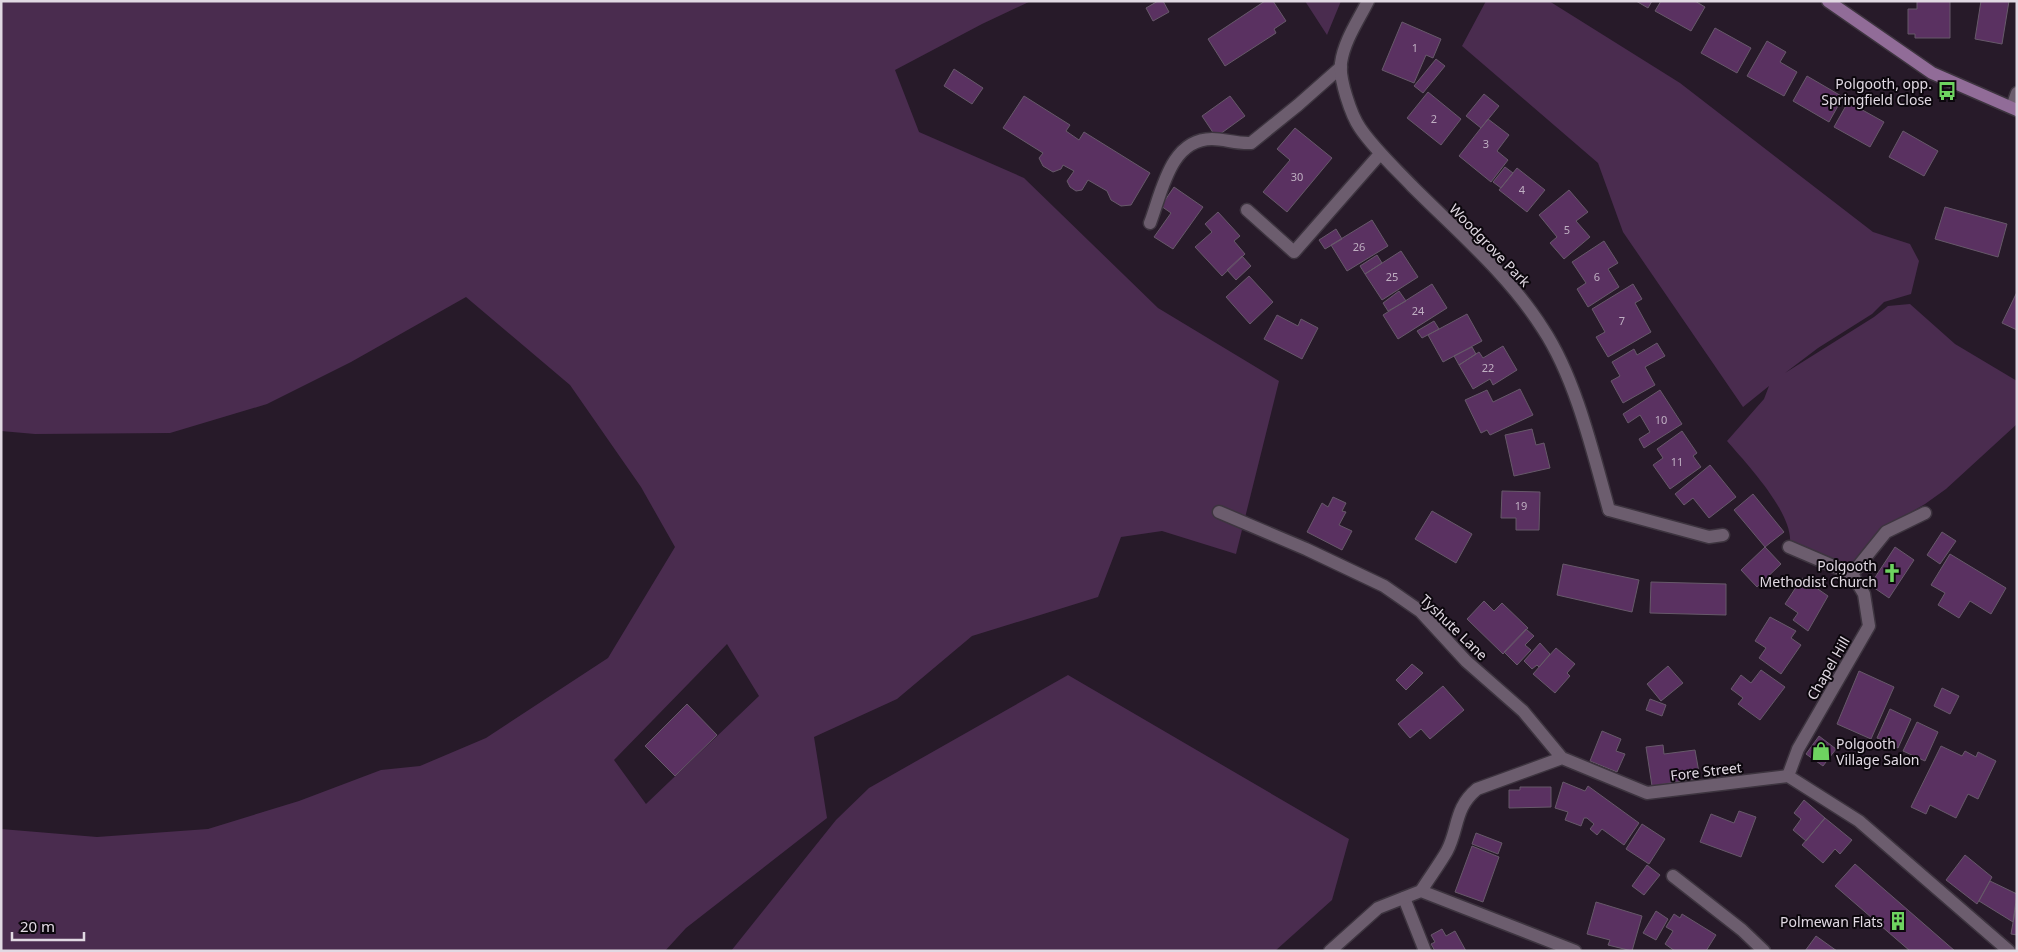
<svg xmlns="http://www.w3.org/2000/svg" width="2018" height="952" font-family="'Noto Sans',sans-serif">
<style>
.green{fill:#4a2c4f;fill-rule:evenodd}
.building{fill:#5a3161;stroke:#67596a}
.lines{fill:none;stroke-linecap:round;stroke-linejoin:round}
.lane-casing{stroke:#3d343f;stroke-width:15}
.street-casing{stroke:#3d343f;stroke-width:15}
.secondary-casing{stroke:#3d343f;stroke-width:15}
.lane{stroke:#6c5d6e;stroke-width:12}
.street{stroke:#6c5d6e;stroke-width:12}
.secondary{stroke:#916c98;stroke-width:12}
.labels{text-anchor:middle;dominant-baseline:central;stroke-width:4;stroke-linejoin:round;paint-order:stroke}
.number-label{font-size:11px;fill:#bfafc2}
.poi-label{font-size:14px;fill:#e1d9e3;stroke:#0c070d;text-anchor:end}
.street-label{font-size:14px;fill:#e1d9e3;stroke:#0c070d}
</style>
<rect width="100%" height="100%" fill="#271a29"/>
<path class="green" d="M1,1h1030l-49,23 -87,46 24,62 105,46 134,130 121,73 -43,173 -74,-23 -41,6 -23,60 -126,39 -75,63 -83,38 13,81 -141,110 -21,23h-664v-122l96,8 111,-8 91,-28 82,-31 39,-4 66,-28 122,-80 67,-111 -34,-60 -71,-102 -104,-88 -115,65 -84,42 -97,29 -135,1 -34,-3zM727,644l32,52 -113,108 -32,-44z
M1305,1h36l-14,34z
M1486,1h63l131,82 193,149 37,12 9,17 -8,33 -27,8 -12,12 -54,34 -33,25 89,-56 14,-11 22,-2 45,40 62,37v43l-71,65 -21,15 -44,26 -31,38 -60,-25c3,-30 -43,-79 -63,-102l37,-42 5,-13 -26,21 -120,-175 -25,-69 -136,-117z
M1068,675l281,164 -17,61 -57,51h-544l105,-131 33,-32z"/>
<path class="building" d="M1158,1h5l6,11 -16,9 -7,-13z
M1265,1h8l13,20 -12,8 2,4 -51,33 -17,-27z
M1636,1h16l-4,7z
M1661,1h34l10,6 -14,24 -36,-20z
M1917,1h33v37h-35v-4h-7v-25h9z
M1981,1h28l-7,43 -27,-5z
M1402,22l39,17 -8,19 -7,-3 -12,28 -32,-13z
M1715,28l36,20 -14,25 -36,-20z
M1767,41l19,11 -6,10 17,10 -13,24 -37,-20z
M1436,59l9,7 -22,27 -9,-7z
M954,69l29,19 -11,16 -28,-18z
M1807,76l36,21 -14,25 -36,-21z
M1428,92l33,27 -20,26 -34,-27z
M1484,94l15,12 -18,22 -15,-12z
M1024,96l46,29 -4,6 13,9 5,-8 66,41 -19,32 -10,1 -10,-6 -4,-9 -19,-11 -6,10 -6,1 -6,-4 -3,-6 7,-10 -11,-6 -2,4 -8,3 -10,-6 -4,-8 4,-5 -40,-25z
M1230,96l15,20 -29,21 -14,-21z
M1848,102l36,20 -14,25 -36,-20z
M1488,119l21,16 -12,16 11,9 -17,22 -32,-26z
M1295,128l37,30 -45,54 -24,-20 27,-32 -13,-11z
M1903,131l35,20 -14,25 -35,-19z
M1505,167l8,6 -12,15 -8,-6z
M1517,168l28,22 -18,22 -28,-22z
M1174,187l29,20 -30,42 -19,-12 17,-24 -10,-7z
M1569,190l19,22 -12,9 14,16 -26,22 -14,-16 7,-6 -18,-22z
M1945,207l62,17 -9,33 -63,-18z
M1218,212l22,24 -6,5 11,13 -23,22 -27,-29 17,-15 -7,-8z
M1372,220l16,26 -41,25 -16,-26z
M1336,229l6,10 -17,10 -6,-9z
M1604,241l14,22 -10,6 11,18 -31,20 -11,-18 9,-6 -14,-21z
M1401,251l17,26 -36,23 -17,-26z
M1377,255l5,8 -17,11 -5,-8z
M1242,256l9,10 -15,14 -9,-10z
M1249,276l24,26 -23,22 -24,-27z
M1432,284l15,24 -49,31 -15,-24z
M1633,284l9,15 -7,4 16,29 -43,25 -12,-20 9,-5 -13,-23z
M1399,291l7,10 -18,10 -5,-8z
M2017,292v38l-15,-7z
M1467,314l15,27 -39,21 -15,-27z
M1277,315l21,11 3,-7 17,9 -16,31 -38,-20z
M1434,321l5,8 -17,9 -5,-7z
M1657,343l8,13 -20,11 10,18 -32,18 -12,-22 9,-5 -8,-14 22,-13 3,6z
M1503,346l14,24 -24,15 -3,-6 -17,10 -14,-24 20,-13 4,6z
M1472,347l4,7 -17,11 -5,-9z
M1520,389l13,26 -43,20 -3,-5 -6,3 -16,-33 22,-10 6,12z
M1660,390l22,34 -38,24 -5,-9 11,-7 -10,-17 -12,8 -5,-9z
M1532,429l4,16 8,-2 6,25 -36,8 -9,-41z
M1682,431l15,22 -4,3 8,11 -31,22 -17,-24 10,-7 -6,-9z
M1710,465l26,32 -27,21 -16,-20 -9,7 -9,-11z
M1502,491l38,1 -1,38h-23v-12h-15z
M1753,494l31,38 -19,15 -31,-37z
M1333,497l13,6 -4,8 4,1 -7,13 13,6 -10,19 -35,-18 15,-29 6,4z
M1432,511l40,23 -16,29 -41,-24z
M1942,532l14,9 -16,23 -13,-9z
M1765,547l16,17 -24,23 -16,-17z
M1895,547l19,13 -25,38 -19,-13z
M1950,554l56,34 -15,26 -21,-13 -11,17 -21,-13 7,-12 -14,-8z
M1563,564l76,16 -7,32 -75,-17z
M1802,578l26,18 -20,35 -15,-11 5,-7 -13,-9z
M1651,582l75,2v31l-76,-2z
M1484,601l10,10 8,-8 26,25 -25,26 -36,-35z
M1770,617l26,14 -5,7 10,7 -20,29 -22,-16 7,-10 -11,-7z
M1526,629l8,7 -9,9 6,5 -14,15 -13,-13z
M1540,643l10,11 -11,13 -2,-2 -5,4 -8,-8z
M1556,648l19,16 -8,9 3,3 -15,17 -22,-19z
M1412,664l11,9 -17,17 -10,-10z
M1668,666l15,17 -22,18 -14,-17z
M1761,670l24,17 -25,33 -22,-16 5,-6 -12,-9 10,-14 10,8z
M1859,671l35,16 -23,52 -34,-15z
M1443,686l21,24 -34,29 -9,-10 -11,9 -12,-14z
M1942,688l17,8 -9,18 -16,-8z
M1650,699l16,6 -4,11 -16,-6z
M687,704l30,31 -42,41 -30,-30z
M1890,709l21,10 -13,29 -21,-10z
M1917,722l21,10 -13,29 -22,-10z
M1602,731l19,8 -5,12 9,3 -8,18 -27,-11z
M1819,736l17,13 -13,17 -17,-12z
M1663,745l1,9 31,-4 5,28 -48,8 -6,-39z
M1941,746l21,10 3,-5 11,6 2,-5 18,9 -18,38 -10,-5 -12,24 -26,-13 -4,9 -15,-7z
M1563,782l22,9 3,-5 51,37 -15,22 -22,-16 -5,6 -7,-6 4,-5 -7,-6h-3l-3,8 -16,-6 3,-8 -13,-4z
M1520,787h31v20l-42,1v-18h11z
M1804,800l21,18 -19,23 -13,-11 8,-11 -7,-6z
M1739,811l17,6 -15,40 -41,-15 11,-28 23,9z
M1825,818l27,22 -12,14 -5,-5 -12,14 -21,-18z
M1642,824l23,15 -16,25 -23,-15z
M1476,833l26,10 -4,11 -26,-10z
M1472,846l27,11 -16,45 -28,-10z
M1965,855l27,22 -15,27 -31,-24z
M1855,864l100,87h-45l-68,-59 -7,-6z
M1647,865l13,10 -16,20 -12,-9z
M1990,881l27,13 -4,28 -34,-21z
M2017,900v35l-6,-1z
M1596,902l46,14 -10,35 -24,-6 2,-5 -23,-6z
M1656,911l12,8 -12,21 -13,-7z
M1674,914l6,4 2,-4 34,21 -10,16h-31l-10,-7 8,-13 -7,-4z
M1442,929l4,7 9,-5 11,20h-31l-4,-7 4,-2 -4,-7z
M1816,936l21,15h-32z"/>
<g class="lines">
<g class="lane-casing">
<path id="lane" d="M1150,223c12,-31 20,-84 62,-84 13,0 25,5 39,4l47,-38 43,-38
M1609,510l100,27 14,-2
M1789,547l63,27
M1852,574l34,-42 39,-19
M1788,776l10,-27 71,-123 -5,-32 -12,-20
M1404,898l21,53"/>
</g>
<g class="street-casing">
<path id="street" d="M1368,1c-10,20 -24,40 -27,62 -2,16 10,52 19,65 15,22 35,40 53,59 45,45 96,88 130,142 33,50 50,124 66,181
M2012,107l5,-14
M1247,210l47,42 86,-98
M1219,512l87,37 78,37 36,25 46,50 57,50 39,47
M1673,876l69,54 22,21
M1421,891c8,-13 18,-26 26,-40 12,-23 7,-43 30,-62l85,-31 85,35 141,-17 71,45 150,130
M1330,951l48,-43 43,-17 154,60"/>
</g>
<g class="secondary-casing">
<path id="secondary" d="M1828,1l104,72 85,37"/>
</g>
<use href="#lane" class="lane"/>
<use href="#street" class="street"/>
<use href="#secondary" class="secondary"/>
</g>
<defs>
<g id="bus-bare" transform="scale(1.5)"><path d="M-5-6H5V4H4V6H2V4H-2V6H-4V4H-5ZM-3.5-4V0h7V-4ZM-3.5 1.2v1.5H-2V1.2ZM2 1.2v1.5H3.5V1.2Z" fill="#6ed360" stroke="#0c070d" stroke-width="2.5" paint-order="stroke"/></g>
<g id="church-bare" transform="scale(1.5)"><path d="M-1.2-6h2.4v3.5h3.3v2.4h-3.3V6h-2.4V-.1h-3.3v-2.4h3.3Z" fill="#6ed360" stroke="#0c070d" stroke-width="2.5" paint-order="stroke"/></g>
<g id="shop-bare" transform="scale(1.5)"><path d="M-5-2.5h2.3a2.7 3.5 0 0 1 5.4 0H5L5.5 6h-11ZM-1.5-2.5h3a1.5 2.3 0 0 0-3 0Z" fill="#6ed360" stroke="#0c070d" stroke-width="2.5" paint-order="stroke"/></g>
<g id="building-bare" transform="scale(1.5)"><path d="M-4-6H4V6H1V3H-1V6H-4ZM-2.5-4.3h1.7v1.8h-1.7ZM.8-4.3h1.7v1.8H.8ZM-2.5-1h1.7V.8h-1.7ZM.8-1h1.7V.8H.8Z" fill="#6ed360" stroke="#0c070d" stroke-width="2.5" paint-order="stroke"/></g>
</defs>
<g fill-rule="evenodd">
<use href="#bus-bare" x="1947" y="91"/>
<use href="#church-bare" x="1892" y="573"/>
<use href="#shop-bare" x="1821" y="751"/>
<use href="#building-bare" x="1898" y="921"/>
</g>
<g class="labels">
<g class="number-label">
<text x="1415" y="47">1</text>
<text x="1434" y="118">2</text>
<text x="1486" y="143">3</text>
<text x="1297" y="176">30</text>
<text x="1522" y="189">4</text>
<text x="1567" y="229">5</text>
<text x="1359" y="246">26</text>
<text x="1392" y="276">25</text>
<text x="1597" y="276">6</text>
<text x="1418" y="310">24</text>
<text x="1622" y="320">7</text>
<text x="1488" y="367">22</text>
<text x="1661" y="419">10</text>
<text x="1677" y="461">11</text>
<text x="1521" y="505">19</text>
</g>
<g class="poi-label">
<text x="1932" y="83">Polgooth, opp.<tspan x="1932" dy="16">Springfield Close</tspan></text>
<text x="1877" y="565">Polgooth<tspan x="1877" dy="16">Methodist Church</tspan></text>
<text x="1836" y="743" text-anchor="start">Polgooth<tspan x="1836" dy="16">Village Salon</tspan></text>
<text x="1883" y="921">Polmewan Flats</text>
</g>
<g class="street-label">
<text transform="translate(1490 245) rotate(46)">Woodgrove Park</text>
<text transform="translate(1454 627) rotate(44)">Tyshute Lane</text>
<text transform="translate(1828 668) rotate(-60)">Chapel Hill</text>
<text transform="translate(1706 771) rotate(-7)">Fore Street</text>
</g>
</g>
<rect width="2018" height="952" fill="none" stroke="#e1d9e3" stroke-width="5"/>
<path d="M12 932v8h72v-8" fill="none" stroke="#e1d9e3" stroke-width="2.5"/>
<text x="20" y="932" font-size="15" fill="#e1d9e3" stroke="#0c070d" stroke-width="4" paint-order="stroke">20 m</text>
</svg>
